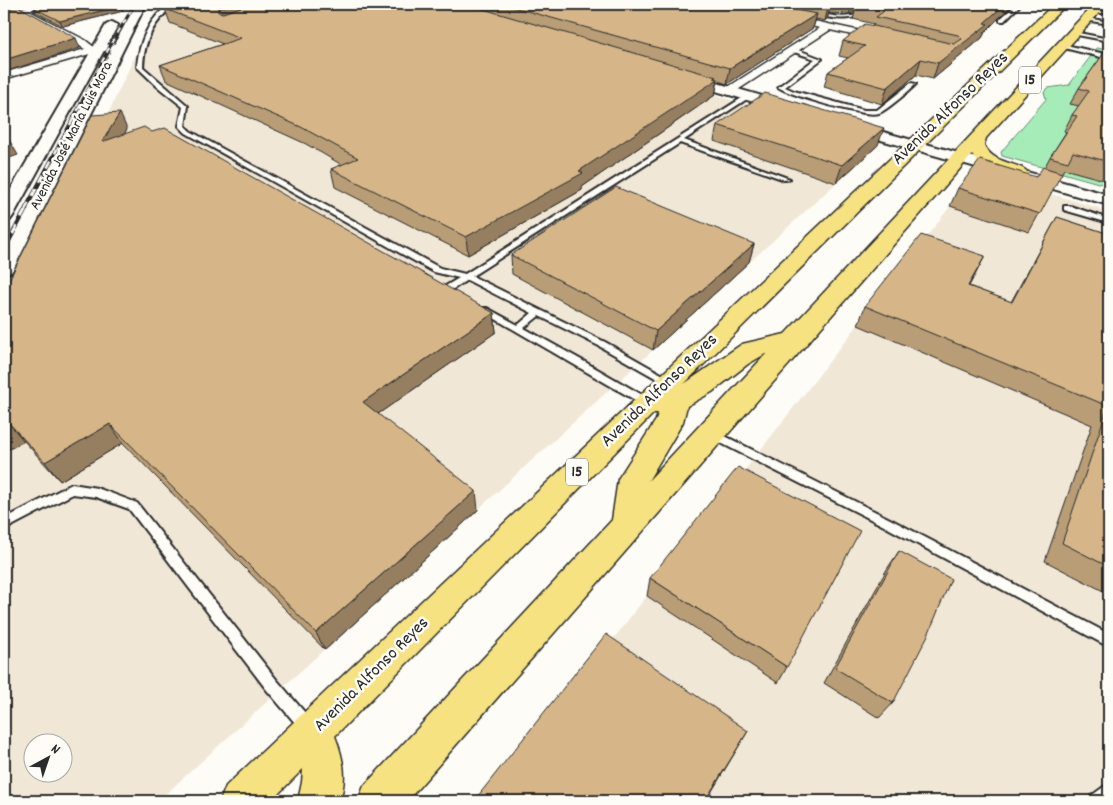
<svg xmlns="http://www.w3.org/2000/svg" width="1113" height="805" font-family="Dekko,sans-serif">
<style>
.built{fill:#f1e7d6;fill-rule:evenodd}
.green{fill:#a6ecb9;stroke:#688c72}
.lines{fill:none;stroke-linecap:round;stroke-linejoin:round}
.service-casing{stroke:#2b2b2b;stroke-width:4}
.minor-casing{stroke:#2b2b2b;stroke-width:3}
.tertiary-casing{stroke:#2b2b2b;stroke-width:4}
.trunk-casing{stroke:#2b2b2b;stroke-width:3}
.service{fill:#fdfcf7;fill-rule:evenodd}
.minor{fill:#fdfcf7;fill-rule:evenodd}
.tertiary{fill:#fdfcf7;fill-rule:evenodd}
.trunk{fill:#f6e281;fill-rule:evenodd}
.rail-far2-casing{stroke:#2b2b2b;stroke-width:3}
.rail-far1-casing{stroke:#2b2b2b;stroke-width:4}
.rail-casing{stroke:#2b2b2b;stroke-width:4.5}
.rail-far2{stroke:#fdfcf7;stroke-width:2;stroke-dasharray:5.5;stroke-linecap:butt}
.rail-far1{stroke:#fdfcf7;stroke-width:2.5;stroke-dasharray:8;stroke-linecap:butt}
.rail{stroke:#fdfcf7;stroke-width:3;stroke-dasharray:9;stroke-linecap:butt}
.wall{fill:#b89d76;stroke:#2b2b2b}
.shaded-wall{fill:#967f60;stroke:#2b2b2b}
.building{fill:#d6b689;stroke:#2b2b2b}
.labels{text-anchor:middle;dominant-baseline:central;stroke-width:5;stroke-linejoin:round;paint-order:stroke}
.far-street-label{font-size:15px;fill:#2b2b2b;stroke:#fdfcf7}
.shield{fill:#fdfcf7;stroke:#6a6a68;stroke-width:1}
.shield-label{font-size:16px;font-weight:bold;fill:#2b2b2b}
.street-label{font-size:18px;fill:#2b2b2b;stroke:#fdfcf7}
</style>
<rect width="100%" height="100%" fill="#fdfcf7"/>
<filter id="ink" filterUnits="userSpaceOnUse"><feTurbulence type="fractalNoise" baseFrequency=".02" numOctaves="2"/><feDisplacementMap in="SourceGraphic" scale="10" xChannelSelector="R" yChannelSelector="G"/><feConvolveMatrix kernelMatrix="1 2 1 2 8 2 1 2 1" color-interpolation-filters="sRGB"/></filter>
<g filter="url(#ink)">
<path class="built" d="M159,4h258l461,141 -720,656h-154v-463zM32,742h30v30h-30z
M977,172l132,39v590h-622z"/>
<path class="green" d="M1097,48l12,2v136l-107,-30 -1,-4 45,-53 -2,-7 4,-4 21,-3z"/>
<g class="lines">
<g class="service-casing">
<path id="service" d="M170,4h5c-21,18 -31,35 -32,63l45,39 -3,20 5,5 250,137 25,6 280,-178 5,1 -66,43 106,39 -5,1 -105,-37 -208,133 133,66 67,38 2,2 -2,2h-6l-67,-38 -60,-30 -15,12 61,34 66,38 1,3 -5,4 -167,-97 1,-2h6l31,17 14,-12 -65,-33 -17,11h-6v-4l15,-9 -25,-6 -248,-139 -7,-7 4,-19 -25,-20 -21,-20c2,-25 12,-49 33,-63z
M814,4h5l-7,5 1,2c16,5 32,9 48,2 7,-3 13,-9 21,-9 -22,18 -46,17 -73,9l-1,-4z
M1017,4h4l-17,17h-4v-2z
M1095,10l14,2v2l-16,-2z
M1087,18l22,4v2l-24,-4z
M1074,32l35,7v2l-37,-7z
M1062,44l47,11v4l-49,-12z
M793,48l29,11 -37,28 9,4 70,19h13l34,-27 5,1c-6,6 -30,27 -37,29 -12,5 -90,-18 -101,-26l37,-28 -24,-8z
M1064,206h6l39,13v4l-45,-13z
M713,430l179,90 217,114v13l-225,-121 -175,-89 -1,-3 1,-3z
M72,484l25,4 40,15 139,176 36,42 2,5 -2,5 -5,2 -5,-2 -36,-42 -137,-180 -33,-12 -23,-3 -69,36v-11z
M1109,783v17l-21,1 3,-5z"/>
</g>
<g class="minor-casing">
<path id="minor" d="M6,4h10l69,36 9,7 24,-4 5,3 -2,2 -28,5 -89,26v-6l81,-24z
M791,16l88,19 5,3 -5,3 -49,-11 -97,63h-8l-1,-2 1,-2 95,-61 -32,-7 -1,-2z"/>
</g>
<g class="tertiary-casing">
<path id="tertiary" d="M37,4h17l-1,2 -49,12v-6z
M136,4h10l-132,264 -3,4 -7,2v-24z
M112,22l6,3 -105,191 -3,4 -6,1v-20l102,-176z
M686,74l107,31 2,3 -2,3 -5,1 -107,-31 -2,-3 2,-3z
M851,123l258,72v10l-263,-75 -2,-3 2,-3z"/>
</g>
<g class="trunk-casing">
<path id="trunk" d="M1054,4h13l-383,380 58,-40 43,-10 309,-330h13l-121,134 -2,7c10,21 37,16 45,29l-2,4c-18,4 -44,-9 -55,-23l-565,646h-49l6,-15 248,-266 6,-41 38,-59 2,-7h-4l-319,323c9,23 12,42 5,65h-42l4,-19 1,-13 -32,32h-51l6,-15zM767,353l-119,128 35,-59 4,-16 25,-14 36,-28z"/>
</g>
<use href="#service" class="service"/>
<use href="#minor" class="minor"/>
<use href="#tertiary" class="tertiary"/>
<use href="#trunk" class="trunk"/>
<g class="rail-far2-casing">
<path id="rail-far2" d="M87,92l24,-48 24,-40"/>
</g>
<g class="rail-far1-casing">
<path id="rail-far1" d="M25,210l63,-119"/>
</g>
<g class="rail-casing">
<path id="rail" d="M4,250l22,-41"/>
</g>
<use href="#rail-far2" class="rail-far2"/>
<use href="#rail-far1" class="rail-far1"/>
<use href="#rail" class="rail"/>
</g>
<path class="wall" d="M184,4h829l-28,28 -3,6 -49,41 -17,-4 -34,29 -58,-17 4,-15 20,-14 -9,-2 4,-15 30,-15 1,-2 -21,-5 2,-7 -6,2 -20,-1 -2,6 -2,2 -9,-2 -3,9 -86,56 -9,-3 -3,14 -133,92v3l-114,65 -133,-68 -4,-18 11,-4 -36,-21 -140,-64 -6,-15 63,-21 -53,-21 -5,-14z
M34,8l89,3 -60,15 -27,-14z
M1109,46v126l-5,8 -40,-11 -35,63 -79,-26 8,-18 78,-11 8,-9 6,-11 16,-25 -2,-1 8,-16 7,-9 -9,-2 9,-16z
M717,125l161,20 -42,38 -122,-42z
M127,129l-3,5 370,179 2,19 -118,82 100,96 -153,140 -202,-207 -63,38 -36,-40 -20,11v-162z
M1057,217l52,17v360l-64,-33 47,-136 -234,-100 7,-19 120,-50 -16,30 42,16z
M754,244l-5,18 -96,88 -141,-76 -1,-19z
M899,551l-6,152 -14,15 -55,-35 63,-114z
M650,578l137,89 -9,16 -131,-87z"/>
<path class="shaded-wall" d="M231,4h45l-54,18 -4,-10v-4z
M852,4h26l-21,1 -2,7 -6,2z
M1005,4h8l-28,28 -3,6 -49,41 5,-16z
M831,5l-4,14 -2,2 3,-14z
M121,6l2,5 -60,15 -3,-5z
M817,14l-4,14 -86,56 3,-16z
M76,38l4,10 -76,24v-12z
M921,59l-5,16 -34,29 5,-16z
M716,77v4l2,-2 -3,16 -133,92v3l-114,65 -2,-18 113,-66z
M120,113l7,16 -17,31 -8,-18z
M884,128l-6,17 -42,38 6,-18z
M8,138l10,17 -14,5v-21z
M754,244l-5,18 -96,88 3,-19z
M985,256l-10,19 -17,30 10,-19z
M494,313l2,19 -128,89 -5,-19z
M8,422l16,19 -20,11v-28z
M110,424l13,19 -63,38 -15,-19z
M476,491l2,19 -153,140 -9,-17z
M748,731l-42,70h-1z"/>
<path class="building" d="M50,4h67l4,2 -61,15 -26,-13z
M184,4h47l-13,4v4l5,1 27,-9h216l250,73 -2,1 4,1 -139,92 4,2 -117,64 -135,-68 27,-11 -57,-31 -141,-62 81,-27 -76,-29z
M502,4h260l55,10 -87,54z
M811,4h13l7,1 -3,2z
M861,4h144l-21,19 4,1 -50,39 -17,-4 -34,29 -59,-16 37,-26 -22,-5 22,-17 89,20 8,-5 -4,-4 -82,-18 8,-6 -27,-6z
M18,6l58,32 -72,22v-50z
M1109,46v116l-36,-10 -5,10 -18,-5 27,-41 -5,-1 17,-24 -10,-3z
M765,93l119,35 -42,37 -125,-40z
M120,113l-18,29 42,-15 8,5 13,-4 329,185 -131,89 113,89 -160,142 -206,-209 -65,38 -37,-40 -4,2v-134l88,-175z
M4,135l4,3 -4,1z
M980,160l56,17 7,-10 19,6 -22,41 -82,-26z
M616,187l138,57 -98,87 -145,-76z
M1057,217l52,17v333l-47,-24 46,-137 -243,-100 56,-71 64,21 -17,30 44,16z
M738,467l122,64 -73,136 -137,-89z
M899,551l52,28 -23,56 -35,68 -58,-35z
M606,634l142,97 -43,70h-231z"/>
</g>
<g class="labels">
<g class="far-street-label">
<text transform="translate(72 136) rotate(-63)">Avenida José María Luis Mora</text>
</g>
<g class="shield">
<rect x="1019" y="66.5" width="22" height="27" rx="4"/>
<rect x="566" y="458.5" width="22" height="27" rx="4"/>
</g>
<g class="shield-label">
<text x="1030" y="80">15</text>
<text x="577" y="472">15</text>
</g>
<g class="street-label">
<text transform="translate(951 109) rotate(-44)">Avenida Alfonso Reyes</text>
<text transform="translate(660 391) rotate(-44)">Avenida Alfonso Reyes</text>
<text transform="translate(372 675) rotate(-45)">Avenida Alfonso Reyes</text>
</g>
</g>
<rect width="1113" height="805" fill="none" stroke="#fdfcf7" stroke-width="20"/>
<rect x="10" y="10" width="1093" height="785" fill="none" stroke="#2b2b2b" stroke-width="2" filter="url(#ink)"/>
<g transform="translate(48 758) rotate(40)"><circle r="24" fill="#fdfcf7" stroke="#a9a8a5"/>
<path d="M0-4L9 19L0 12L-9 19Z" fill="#2b2b2b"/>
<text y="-8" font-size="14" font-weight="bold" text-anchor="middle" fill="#2b2b2b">N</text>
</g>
</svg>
